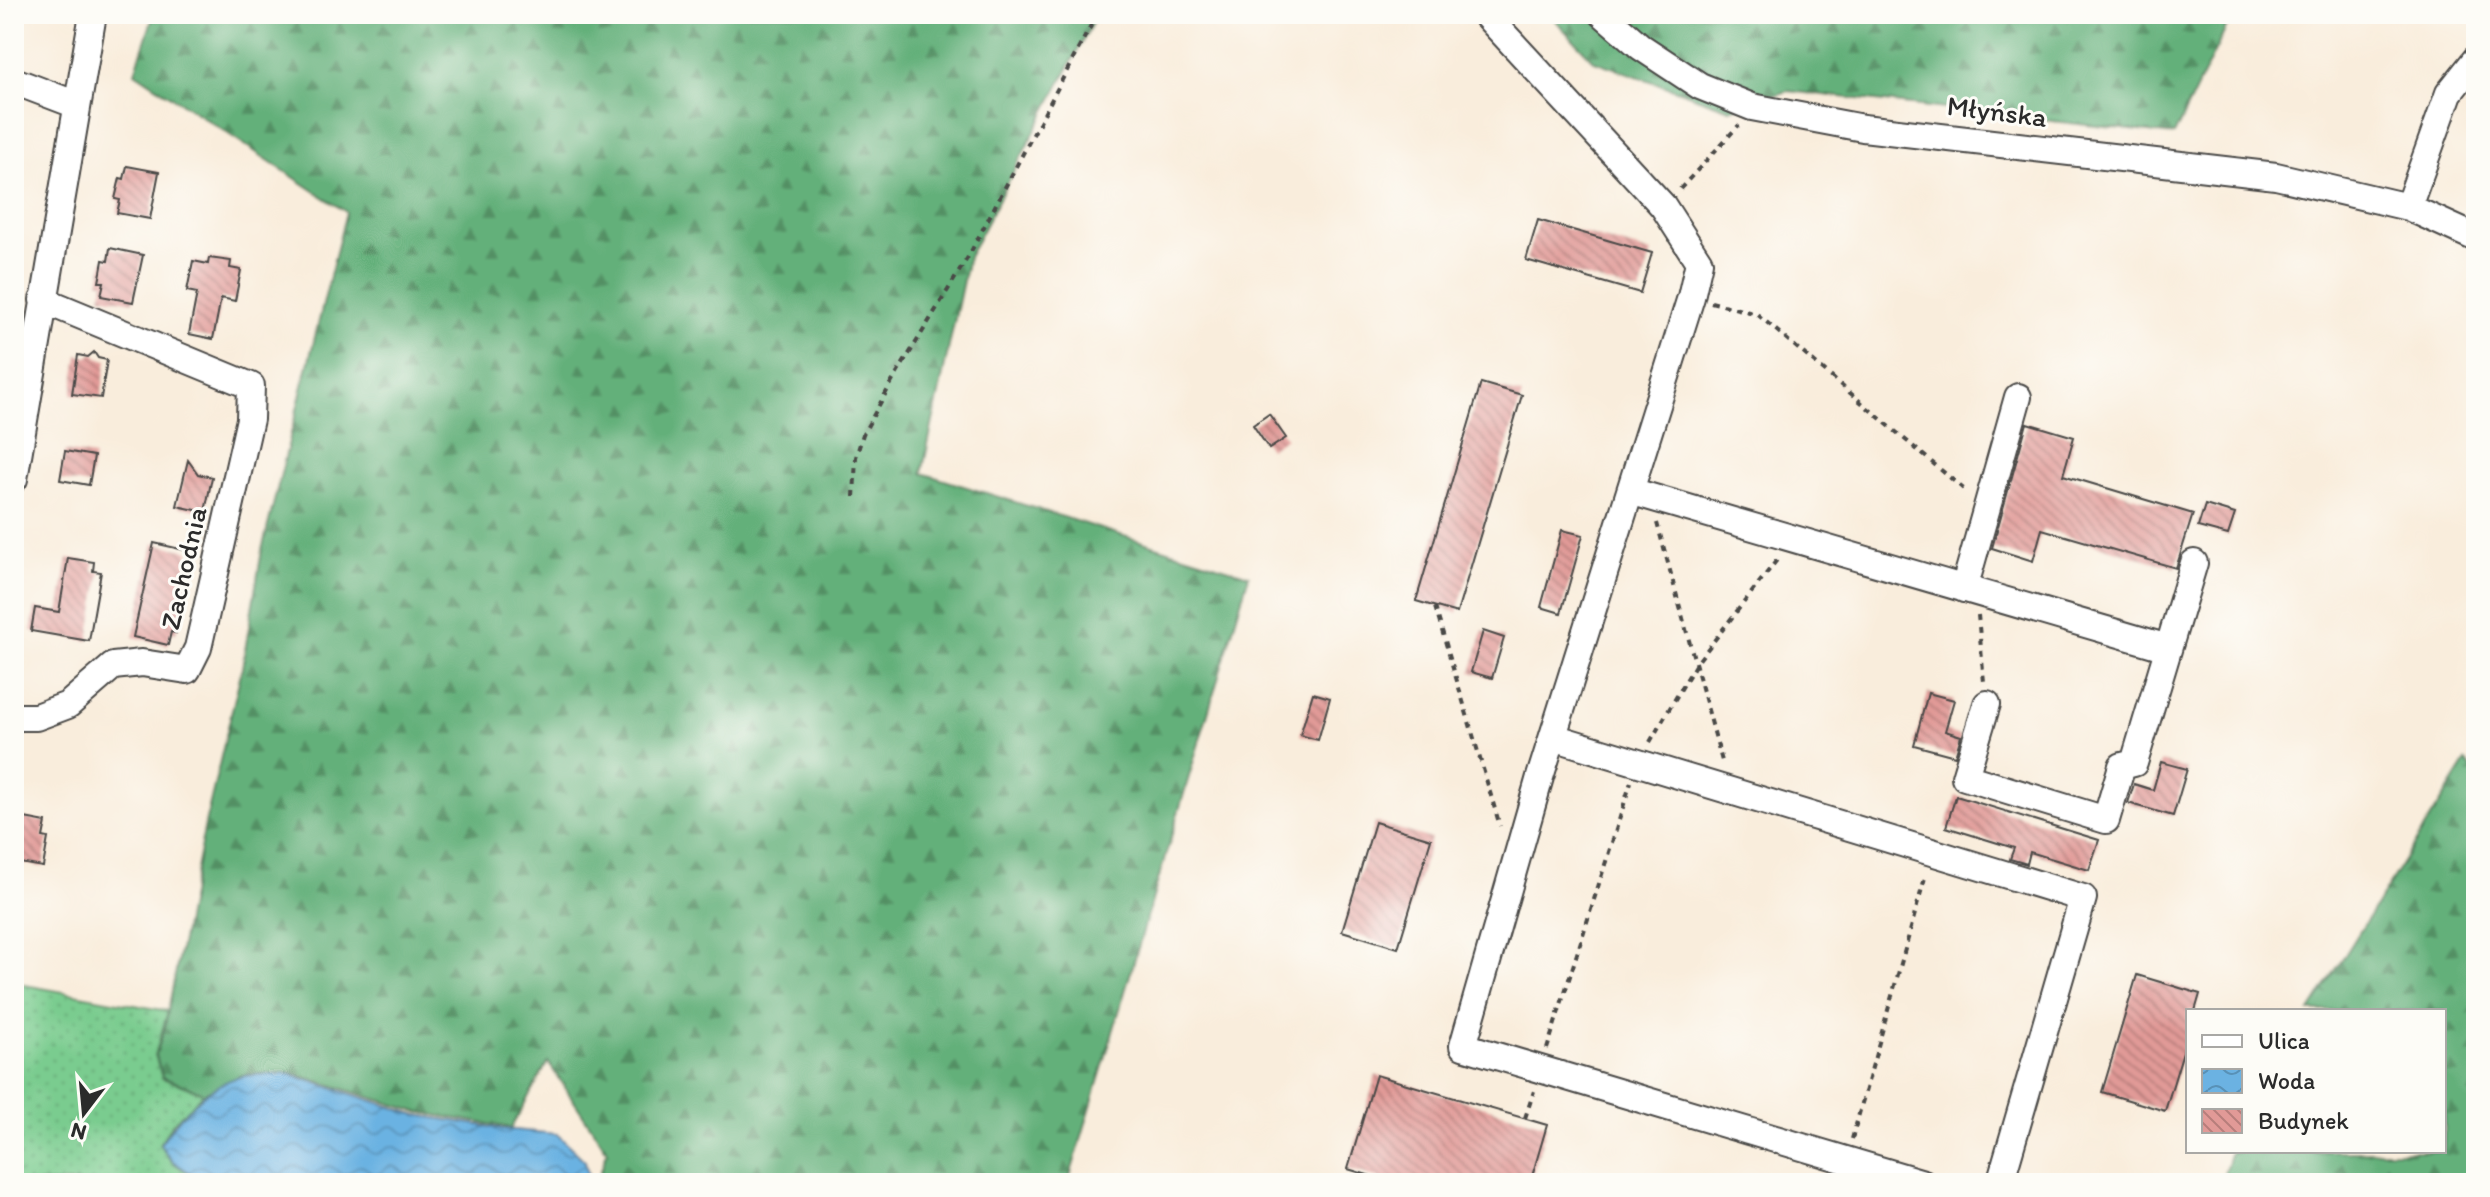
<svg xmlns="http://www.w3.org/2000/svg" width="2490" height="1197" font-family="Itim,sans-serif">
<style>
.grass{fill:url(#grass-dots);stroke:#527c5d;stroke-width:2}
.forest{fill:url(#forest-firs);stroke:#476e52;stroke-width:2}
.water{fill:url(#water-waves);stroke:#4b6e86;stroke-width:2}
.building{fill:url(#building-back-hatch)}
.lines{fill:none;stroke-linecap:round;stroke-linejoin:round}
.minor-casing{stroke:#4a4846;stroke-width:30}
.path{stroke:#4a4846;stroke-width:4;stroke-dasharray:6 6;stroke-linecap:butt}
.minor{stroke:#fff;stroke-width:26}
.labels{text-anchor:middle;dominant-baseline:central;stroke-width:6;stroke-linejoin:round;paint-order:stroke}
.street-label{font-size:28px;fill:#2b2b2b;stroke:#fdfcf7}
</style>
<defs>
<pattern id="grass-dots" width="8" height="8" patternUnits="userSpaceOnUse" patternTransform="scale(2)"><rect width="8" height="8" fill="#7acc8f"/><path d="M2 2h.1M6 6h.1" fill="none" stroke="#6aaf7c" stroke-width="1.8" stroke-linecap="round"/></pattern>
<pattern id="forest-firs" width="22" height="20" patternUnits="userSpaceOnUse" patternTransform="scale(2)"><rect width="22" height="20" fill="#63b07a"/><path d="M5 1l3.5 6h-7zM16 11l3.5 6h-7z" fill="#528f64"/></pattern>
<pattern id="water-waves" width="16" height="10" patternUnits="userSpaceOnUse" patternTransform="scale(2)"><rect width="16" height="10" fill="#6bb2e2"/><path d="M0 5q4-4 8 0t8 0" fill="none" stroke="#5891b7"/></pattern>
<pattern id="building-back-hatch" width="6" height="6" patternUnits="userSpaceOnUse" patternTransform="scale(2)"><rect width="6" height="6" fill="#e19a97"/><path d="M-1 5l2 2M0 0l6 6M5-1l2 2" fill="none" stroke="#b77e7b"/></pattern>
</defs>
<rect width="100%" height="100%" fill="#fdfcf7"/>
<filter id="ink" filterUnits="userSpaceOnUse"><feTurbulence type="fractalNoise" baseFrequency=".0125" numOctaves="2"/><feDisplacementMap in="SourceGraphic" scale="16" xChannelSelector="R" yChannelSelector="G"/><feConvolveMatrix kernelMatrix="1 2 1 2 8 2 1 2 1" color-interpolation-filters="sRGB"/></filter>
<filter id="wash" filterUnits="userSpaceOnUse"><feTurbulence type="fractalNoise" baseFrequency=".006" numOctaves="4" result="noise"/><feDisplacementMap in="SourceGraphic" scale="32" xChannelSelector="R" yChannelSelector="G"/><feGaussianBlur stdDeviation="1.8" result="paint"/><feColorMatrix in="noise" values="0 0 0 0 0 0 0 0 0 0 0 0 0 0 0 0 0 1.4 0 .05"/><feComposite in="paint" operator="in"/></filter>
<g filter="url(#wash)">
<rect width="100%" height="100%" fill="#f9eddc"/>
<path class="grass" d="M14,983l154,28 -13,44 7,23 42,15 -31,30 -14,21 12,17 32,22h-189z"/>
<path class="forest" d="M154,14h943l-129,243 -46,216 327,102 -181,608h-471l10,-32 -59,-89 -37,66 -93,-16 -129,-40 -47,3 -38,18 -42,-16 -6,-22 9,-29 40,-202 37,-156 20,-118 84,-338 -211,-140z
M1549,14h684l-59,121 -386,-44 -58,18 -136,-48z
M2466,762l10,11v410h-255l10,-32h213v-140h-134z"/>
<path class="water" d="M289,1074l128,41 87,14 53,5 28,27 5,22h-337l-57,-6 -25,-17 -11,-16c19,-28 50,-63 85,-68 15,-2 30,-2 44,-2z"/>
<g id="blocks">
<path class="building" d="M127,166l32,6 -9,47 -33,-6 3,-13 -5,-1 5,-21 4,1z
M1538,220l114,33 -12,40 -114,-33z
M110,248l33,7 -10,47 -32,-6 3,-14h-5l2,-10 2,-12 5,1z
M209,258l22,3 -1,7 11,2 -6,31 -14,-3 -8,41 -24,-5 8,-41 -10,-2 6,-30 15,3z
M94,352l4,6 9,2 -6,38 -29,-4 6,-39 10,2z
M1481,383l41,12 -65,218 -41,-12z
M1269,414l17,24 -17,11 -16,-24z
M2027,423l47,14 -11,38 130,39 -17,54 -134,-39 -9,32 -41,-13z
M65,451l29,5 -5,29 -29,-5z
M188,460l10,14 14,3 -7,35 -28,-6z
M2205,505l30,9 -7,21 -30,-8z
M1562,530l21,5 -22,78 -20,-6z
M154,543l35,8 -3,13 5,1 -10,47 -5,21 -5,-1 -3,13 -35,-8z
M68,558l26,4 -1,9 8,1 -12,69 -58,-10 4,-23 24,4z
M1483,631l21,7 -12,40 -21,-6z
M1313,693l17,5 -12,42 -18,-5z
M1928,693l26,7 -9,31 16,5 -6,20 -41,-11z
M2161,762l26,7 -14,47 -45,-13 6,-19 19,6z
M1956,796l143,44 -10,30 -59,-18 -3,12 -17,-5 4,-11 -68,-21z
M14,816l32,6 -3,15 5,1 -5,29 -29,-5z
M1375,822l56,17 -33,109 -56,-17z
M2137,975l63,19 -5,17h-7v24l-23,76 -63,-19z
M1376,1075l171,50 -17,58h-136l-46,-14z"/>
</g>
</g>
<g filter="url(#ink)">
<use href="#blocks" fill-opacity="0" stroke="#4a4846" stroke-width="2"/>
<g class="lines">
<g class="minor-casing">
<path id="minor" d="M1485,14l178,192 36,56 -8,35 -151,480 -77,269 460,137
M1603,14l38,33 59,39 52,21 111,21 413,48 132,31 68,31
M14,81l63,24
M2408,207l41,-114 27,-34
M14,479l79,-465
M1630,491l538,157
M1964,589l54,-192
M1987,704l-22,73 141,43 16,-54 12,-3 60,-200
M14,717h22l32,-12 45,-39 29,-3 45,7 11,-22 52,-229 1,-33 -208,-86
M1553,737l530,161 -83,285"/>
</g>
<path class="path" d="M1680,189l59,-64
M1711,302l46,12 210,178
M854,497l2,-40 7,-23 29,-52 76,-125 129,-243
M1657,523l66,242
M1435,607l65,219
M1978,615l6,67
M1650,742l45,-77 85,-109
M1547,1049l84,-267
M1525,1118l9,-27
M1852,1139l74,-265"/>
<use href="#minor" class="minor"/>
</g>
</g>
<g class="labels">
<g class="street-label">
<text transform="translate(1997 111) rotate(7)">Młyńska</text>
<text transform="translate(183 568) rotate(-77)">Zachodnia</text>
</g>
</g>
<rect width="2490" height="1197" fill="none" stroke="#fdfcf7" stroke-width="48"/>
<rect x="2186" y="1009" width="260" height="144" fill="#fdfcf7" stroke="#a9a8a5" stroke-width="2"/>
<rect x="2202" y="1035" width="40" height="12" fill="#ffffff" stroke="#a9a8a5" stroke-width="2"/>
<text x="2258" y="1049" font-size="24" fill="#2b2b2b">Ulica</text>
<rect x="2202" y="1069" width="40" height="24" fill="url(#water-waves)" stroke="#a9a8a5" stroke-width="2"/>
<text x="2258" y="1089" font-size="24" fill="#2b2b2b">Woda</text>
<rect x="2202" y="1109" width="40" height="24" fill="url(#building-back-hatch)" stroke="#a9a8a5" stroke-width="2"/>
<text x="2258" y="1129" font-size="24" fill="#2b2b2b">Budynek</text>
<g transform="translate(84 1113) rotate(196)" stroke="#fdfcf7" stroke-width="6" paint-order="stroke">
<path d="M0-6L14 30L0 20L-14 30Z" fill="#2b2b2b"/>
<text y="-12" font-size="22" font-weight="bold" text-anchor="middle" fill="#2b2b2b">N</text>
</g>
</svg>
